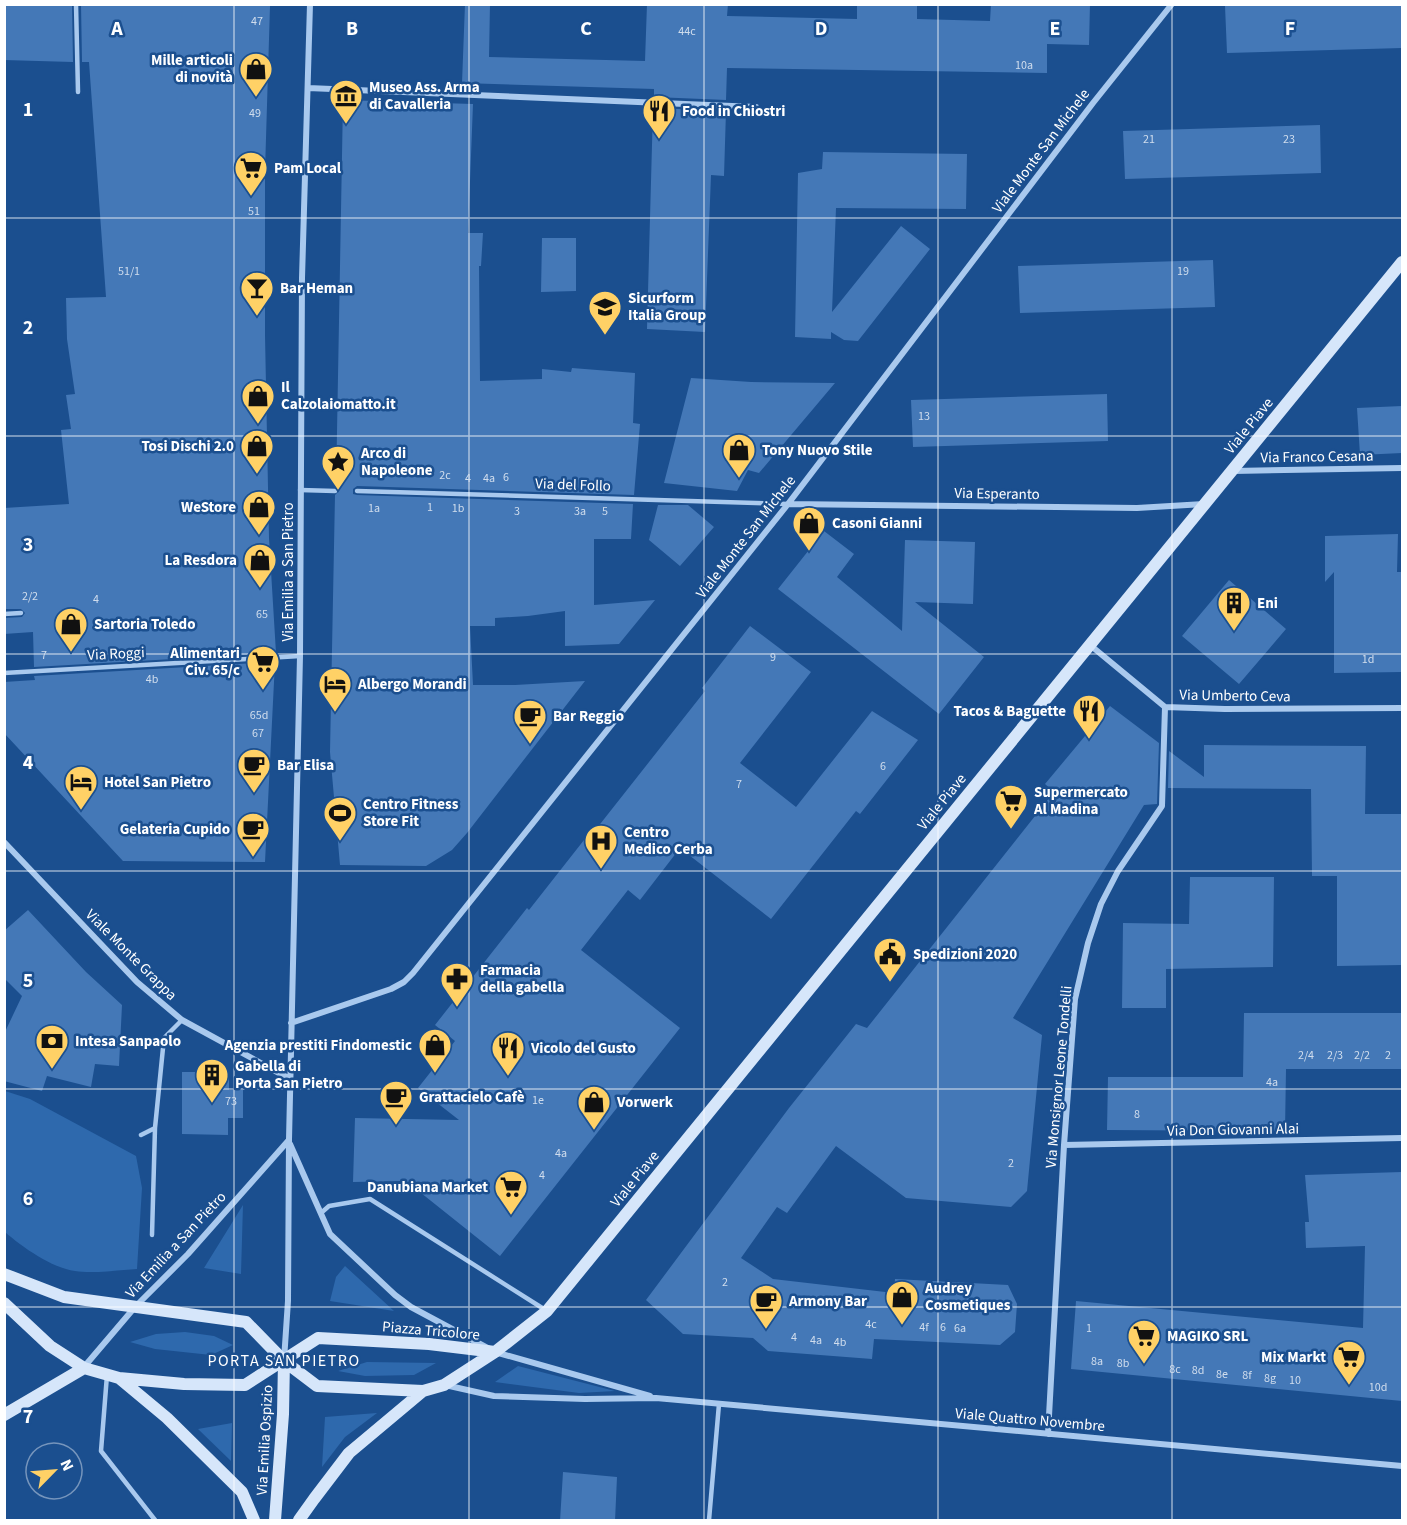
<svg xmlns="http://www.w3.org/2000/svg" width="1407" height="1525" font-family="'Source Sans 3',sans-serif">
<style>
.green{fill:#2e69ad}
.building{fill:#4478b7}
.lines{fill:none;stroke-linecap:round;stroke-linejoin:round}
.lane{stroke:#a9c9ee;stroke-width:4.5}
.street{stroke:#a9c9ee;stroke-width:6}
.secondary{stroke:#d6e6fa;stroke-width:12}
.grid{fill:none;stroke:#fff;stroke-width:1.5;stroke-opacity:0.55}
.labels{text-anchor:middle;dominant-baseline:central;stroke-width:5;stroke-linejoin:round;paint-order:stroke}
.number-label{font-size:12px;fill:#d0dded}
.poi-label{font-size:15px;font-weight:bold;fill:#fff;stroke:#1b4f8f;text-anchor:start}
.street-label{font-size:15px;fill:#fff;stroke:#1b4f8f}
.neighbourhood-label{font-size:16px;letter-spacing:1.5px;fill:#fff;stroke:#1b4f8f}
.grid-label{font-size:20px;text-anchor:middle;font-weight:bold;fill:#fff;stroke:#1b4f8f;stroke-width:5;stroke-linejoin:round;paint-order:stroke}
</style>
<rect width="100%" height="100%" fill="#1b4f8f"/>
<path class="green" d="M5,1091l25,8 106,57 6,32 -5,81c-19,1 -44,5 -62,2 -23,-3 -53,-24 -70,-39z
M243,1205l-2,69 -37,-6z
M345,1266l49,45 -64,-10 6,-24z
M185,1332l29,4 19,9 -22,10 -56,-6 -25,-7 26,-8z
M367,1362l69,1 -22,12 -49,1 -27,-5z
M518,1366l97,25 -36,2 -84,-11z
M377,1413l-32,24 -23,30 3,-50z
M232,1423l-1,38 -33,-32z"/>
<path class="building" d="M4,4h68l1,58 -69,-2z
M81,4l189,2 -5,165v164l4,203 7,115 -242,14 -1,-35 -29,2v-16l18,-1 3,-4 -4,-4h-17v-101l65,-4 -8,-74 10,-1 -5,-34 9,-1 -8,-55 -1,-41 40,-1 -17,-235h-7z
M465,4h25l-1,53 156,4 2,-57h81l-1,12 130,3v-15h60v15l73,2 1,-17h99l-1,41 -42,-1v29l-320,-5 -1,32 -72,-3v-8l-192,-6z
M1402,4v44l-175,5 -2,-47z
M343,100l130,4 -5,129h15l-2,33h-2l1,115 62,-2v-10l29,3 1,-4 63,5 -2,50 7,1 -6,71 -277,-9 -4,3v5l4,1 276,9 -2,35h-37v66l61,-5 -36,44 -54,2v-35l-37,5 -33,2v8h-25l3,59h42l70,-4 -118,152 -15,17 -26,16 -86,-1 -10,-113 5,-257 4,-4 -3,-4z
M653,108l73,3 -2,65 -13,-1 -6,157 -58,-3z
M1320,125l1,48 -196,6 -2,-48z
M823,152l144,2 -1,55 -130,-1 -4,104 69,-86 29,23 -72,92 -14,-1 -13,-8v7l-36,-2 3,-164 24,-4z
M542,238h34v53l-35,1z
M1213,260l2,47 -195,6 -2,-47z
M691,378l60,4 84,1 -76,90 -11,-3 -11,21 -73,-8z
M1107,394l1,47 -195,6 -2,-47z
M1402,406v47l-42,2 -3,-47z
M658,505h30l26,22 -34,39 -31,-26z
M824,531l30,23 -17,23 65,54 3,-91 70,2 -2,62 -58,-2 69,55 -45,57 -161,-125z
M1398,534l-1,38h5v100l-68,1v-101l-9,10v-46z
M1229,580l57,49 -47,55 -57,-48z
M750,626l61,46 -71,91 56,44 76,-96 46,29 -58,74 -4,-3 -85,108 -91,-71 -40,52 -12,-10 -47,60 99,78 -180,228 -94,-75 -53,1 2,-64 104,2 -41,-32 37,-47 -20,-16 92,-117 2,2 66,-84 2,2 108,-137 -3,-3z
M275,662l-10,200 -142,-1 -119,-128v-51l31,-2 -1,-4z
M1110,706l49,37 -2,61 -13,1 -131,213 29,17 -15,156 -16,16 -105,-9 -70,-52 -49,67 -10,-6 -36,51 32,21 121,14 1,-14 113,6 9,19 -2,28 -15,13 -126,-6 -2,20 -104,-8 -15,-13 -70,-4 -37,-34 143,-192 67,-84 11,4 187,-236 -9,-8z
M1204,745l162,1 -1,68h37v151l-65,1v-90h-25l-1,-87 -143,-1 1,-37 35,26z
M1190,877h84l-1,90 -107,2v39h-44l1,-85 66,1z
M28,910l58,62 36,33 -3,61 -24,-2 -4,23 -44,-11 -5,15 -38,-10v-47l18,-38 -18,-18v-47z
M1244,1013h158v56h-116l-1,62 -178,-1 1,-53h135z
M182,1072h47v18h14v28h-15v17l-46,-1z
M1402,1172v229l-331,-32 5,-68 287,27 2,-82 -59,2 -1,-26h4l-4,-47z
M563,1472l54,5 -2,44h-55z"/>
<g class="lines">
<path class="lane" d="M76,4l2,88
M300,490l35,1
M357,491l431,13
M4,614l17,-1
M4,673l296,-17
M141,1135l14,-7 9,-90 18,-18
M321,1213l8,-7 41,-7 177,112
M152,1235l3,-107
M107,1375l-6,76 54,69
M709,1520l10,-116"/>
<path class="street" d="M308,88l448,19
M1233,471l169,-3
M788,504l349,4 67,-4
M1090,645l75,62 60,2 177,-1
M4,842l133,140 45,38 108,59
M291,1023l100,-34 13,-7 9,-9 375,-469 305,-401 79,-99
M290,1144l40,90 65,61 16,12 84,45 155,44
M1064,1145l338,-7
M284,1360l4,-59 1,-161 11,-484 2,-378 8,-274
M84,1367l51,-60 53,-53 100,-113
M445,1385l49,11 91,3 71,-1 746,68
M1048,1434l16,-289 11,-146 13,-56 13,-39 17,-33 44,-65 3,-99"/>
<path class="secondary" d="M4,1274l60,23 182,25 38,39 33,25 106,5 21,-6 51,-33 52,-41 855,-1049
M4,1303l46,43 34,22 35,10 65,6 61,1 73,-47 111,6 66,8
M119,1378l48,40 75,74 12,28
M4,1415l80,-47
M275,1520l8,-106 1,-53
M299,1520l15,-21 35,-46 74,-62"/>
</g>
<path class="grid" d="M234,4v1516M469,4v1516M704,4v1516M938,4v1516M1172,4v1516M4,218h1398M4,436h1398M4,654h1398M4,871h1398M4,1089h1398M4,1307h1398"/>
<defs>
<g id="shop-pin" transform="scale(1.725)"><path d="M0 17L-7.5 6A9.5 9.5 0 1 1 7.5 6Z" fill="#ffd166" stroke="#1b4f8f"/><path d="M-5-2.5h2.3a2.7 3.5 0 0 1 5.4 0H5L5.5 6h-11ZM-1.5-2.5h3a1.5 2.3 0 0 0-3 0Z" fill="#111"/></g>
<g id="museum-pin" transform="scale(1.725)"><path d="M0 17L-7.5 6A9.5 9.5 0 1 1 7.5 6Z" fill="#ffd166" stroke="#1b4f8f"/><path d="M0-6L6-3V-2H-6V-3ZM-5-1h2V3h-2ZM-1-1h2V3h-2ZM3-1h2V3H3ZM-6 4H6V6H-6Z" fill="#111"/></g>
<g id="restaurant-pin" transform="scale(1.725)"><path d="M0 17L-7.5 6A9.5 9.5 0 1 1 7.5 6Z" fill="#ffd166" stroke="#1b4f8f"/><path d="M-5-6h1v4h1v-4h1v4h1v-4h1v5L-1.5 .5V6h-2V.5L-5-1ZM5-6V6H3V1.5H1.5Q1.5-4 5-6Z" fill="#111"/></g>
<g id="supermarket-pin" transform="scale(1.725)"><path d="M0 17L-7.5 6A9.5 9.5 0 1 1 7.5 6Z" fill="#ffd166" stroke="#1b4f8f"/><path d="M-6-5.5h2.5l.6 2H6L4.5 2H-2.5L-4.4-4H-6ZM-1.5 3.2a1.3 1.3 0 1 0 .1 0ZM3 3.2a1.3 1.3 0 1 0 .1 0Z" fill="#111"/></g>
<g id="bar-pin" transform="scale(1.725)"><path d="M0 17L-7.5 6A9.5 9.5 0 1 1 7.5 6Z" fill="#ffd166" stroke="#1b4f8f"/><path d="M-6-5H6L.8 .8V4.5H3.5V6h-7V4.5H-.8V.8Z" fill="#111"/></g>
<g id="university-pin" transform="scale(1.725)"><path d="M0 17L-7.5 6A9.5 9.5 0 1 1 7.5 6Z" fill="#ffd166" stroke="#1b4f8f"/><path d="M0-5L7-2L0 1L-7-2ZM-4 1L0 2.5L4 1V4Q0 6-4 4Z" fill="#111"/></g>
<g id="sight-pin" transform="scale(1.725)"><path d="M0 17L-7.5 6A9.5 9.5 0 1 1 7.5 6Z" fill="#ffd166" stroke="#1b4f8f"/><path d="M0-6L1.8-2.2L6-1.7L2.9 1.2L3.7 5.4L0 3.3L-3.7 5.4L-2.9 1.2L-6-1.7L-1.8-2.2Z" fill="#111"/></g>
<g id="building-pin" transform="scale(1.725)"><path d="M0 17L-7.5 6A9.5 9.5 0 1 1 7.5 6Z" fill="#ffd166" stroke="#1b4f8f"/><path d="M-4-6H4V6H1V3H-1V6H-4ZM-2.5-4.3h1.7v1.8h-1.7ZM.8-4.3h1.7v1.8H.8ZM-2.5-1h1.7V.8h-1.7ZM.8-1h1.7V.8H.8Z" fill="#111"/></g>
<g id="hotel-pin" transform="scale(1.725)"><path d="M0 17L-7.5 6A9.5 9.5 0 1 1 7.5 6Z" fill="#ffd166" stroke="#1b4f8f"/><path d="M-6-4.5h1.5V1H6V5H4.5V3h-9V5H-6ZM-4 0a1.8 1.8 0 1 1 3.6 0ZM.5 0V-2.5h3Q6-2.5 6 0Z" fill="#111"/></g>
<g id="cafe-pin" transform="scale(1.725)"><path d="M0 17L-7.5 6A9.5 9.5 0 1 1 7.5 6Z" fill="#ffd166" stroke="#1b4f8f"/><path d="M-5.5-4.5H6V0H3Q3 3.5 0 3.5H-2.5Q-5.5 3.5-5.5 0ZM3-3.2v2h1.7v-2ZM-6 4.5H4V6H-6Z" fill="#111"/></g>
<g id="stadium-pin" transform="scale(1.725)"><path d="M0 17L-7.5 6A9.5 9.5 0 1 1 7.5 6Z" fill="#ffd166" stroke="#1b4f8f"/><path d="M0-5a6.5 5 0 1 0 0 10a6.5 5 0 1 0 0-10ZM-3.5-1.8h7v3.6h-7Z" fill="#111"/></g>
<g id="hospital-pin" transform="scale(1.725)"><path d="M0 17L-7.5 6A9.5 9.5 0 1 1 7.5 6Z" fill="#ffd166" stroke="#1b4f8f"/><path d="M-5-5h3v3.5h4V-5h3V5h-3V1.5h-4V5h-3Z" fill="#111"/></g>
<g id="civic-pin" transform="scale(1.725)"><path d="M0 17L-7.5 6A9.5 9.5 0 1 1 7.5 6Z" fill="#ffd166" stroke="#1b4f8f"/><path d="M-.6-6.5H3V-4.5H.6V-3L4-1V1h2V6H-6V1h2V-1L-.6-3ZM-1.2 2.5V6h2.4V2.5Z" fill="#111"/></g>
<g id="pharmacy-pin" transform="scale(1.725)"><path d="M0 17L-7.5 6A9.5 9.5 0 1 1 7.5 6Z" fill="#ffd166" stroke="#1b4f8f"/><path d="M-2-6h4v4h4v4h-4v4h-4v-4h-4v-4h4Z" fill="#111"/></g>
<g id="bank-pin" transform="scale(1.725)"><path d="M0 17L-7.5 6A9.5 9.5 0 1 1 7.5 6Z" fill="#ffd166" stroke="#1b4f8f"/><path d="M-6-4H6V4H-6ZM0-2.3a2.3 2.3 0 1 0 0 4.6a2.3 2.3 0 1 0 0-4.6Z" fill="#111"/></g>
</defs>
<g fill-rule="evenodd">
<use href="#shop-pin" x="256" y="69"/>
<use href="#museum-pin" x="346" y="96"/>
<use href="#restaurant-pin" x="659" y="111"/>
<use href="#supermarket-pin" x="251" y="168"/>
<use href="#bar-pin" x="257" y="288"/>
<use href="#university-pin" x="605" y="307"/>
<use href="#shop-pin" x="258" y="396"/>
<use href="#shop-pin" x="257" y="446"/>
<use href="#shop-pin" x="739" y="450"/>
<use href="#sight-pin" x="338" y="462"/>
<use href="#shop-pin" x="259" y="507"/>
<use href="#shop-pin" x="809" y="523"/>
<use href="#shop-pin" x="260" y="560"/>
<use href="#building-pin" x="1234" y="603"/>
<use href="#shop-pin" x="71" y="624"/>
<use href="#supermarket-pin" x="263" y="662"/>
<use href="#hotel-pin" x="335" y="684"/>
<use href="#restaurant-pin" x="1089" y="711"/>
<use href="#cafe-pin" x="530" y="716"/>
<use href="#cafe-pin" x="254" y="765"/>
<use href="#hotel-pin" x="81" y="782"/>
<use href="#supermarket-pin" x="1011" y="801"/>
<use href="#stadium-pin" x="340" y="813"/>
<use href="#cafe-pin" x="253" y="829"/>
<use href="#hospital-pin" x="601" y="841"/>
<use href="#civic-pin" x="890" y="954"/>
<use href="#pharmacy-pin" x="457" y="979"/>
<use href="#bank-pin" x="52" y="1041"/>
<use href="#shop-pin" x="435" y="1045"/>
<use href="#restaurant-pin" x="508" y="1048"/>
<use href="#building-pin" x="212" y="1075"/>
<use href="#cafe-pin" x="396" y="1097"/>
<use href="#shop-pin" x="594" y="1102"/>
<use href="#supermarket-pin" x="511" y="1187"/>
<use href="#shop-pin" x="902" y="1297"/>
<use href="#cafe-pin" x="766" y="1301"/>
<use href="#supermarket-pin" x="1144" y="1336"/>
<use href="#supermarket-pin" x="1349" y="1357"/>
</g>
<g class="labels">
<g class="number-label">
<text x="257" y="21">47</text>
<text x="687" y="31">44c</text>
<text x="1024" y="65">10a</text>
<text x="255" y="113">49</text>
<text x="1149" y="139">21</text>
<text x="1289" y="139">23</text>
<text x="254" y="211">51</text>
<text x="129" y="271">51/1</text>
<text x="1183" y="271">19</text>
<text x="924" y="416">13</text>
<text x="445" y="475">2c</text>
<text x="506" y="477">6</text>
<text x="468" y="478">4</text>
<text x="489" y="478">4a</text>
<text x="430" y="507">1</text>
<text x="374" y="508">1a</text>
<text x="458" y="508">1b</text>
<text x="517" y="511">3</text>
<text x="580" y="511">3a</text>
<text x="605" y="511">5</text>
<text x="30" y="596">2/2</text>
<text x="96" y="599">4</text>
<text x="262" y="614">65</text>
<text x="44" y="655">7</text>
<text x="773" y="657">9</text>
<text x="1368" y="659">1d</text>
<text x="152" y="679">4b</text>
<text x="259" y="715">65d</text>
<text x="258" y="733">67</text>
<text x="883" y="766">6</text>
<text x="739" y="784">7</text>
<text x="1306" y="1055">2/4</text>
<text x="1335" y="1055">2/3</text>
<text x="1362" y="1055">2/2</text>
<text x="1388" y="1055">2</text>
<text x="1272" y="1082">4a</text>
<text x="538" y="1100">1e</text>
<text x="231" y="1101">73</text>
<text x="1137" y="1114">8</text>
<text x="561" y="1153">4a</text>
<text x="1011" y="1163">2</text>
<text x="542" y="1175">4</text>
<text x="725" y="1282">2</text>
<text x="871" y="1324">4c</text>
<text x="924" y="1327">4f</text>
<text x="943" y="1327">6</text>
<text x="960" y="1328">6a</text>
<text x="1089" y="1328">1</text>
<text x="794" y="1337">4</text>
<text x="816" y="1340">4a</text>
<text x="840" y="1342">4b</text>
<text x="1097" y="1361">8a</text>
<text x="1123" y="1363">8b</text>
<text x="1175" y="1369">8c</text>
<text x="1198" y="1370">8d</text>
<text x="1222" y="1374">8e</text>
<text x="1247" y="1375">8f</text>
<text x="1270" y="1378">8g</text>
<text x="1295" y="1380">10</text>
<text x="1378" y="1387">10d</text>
</g>
<g class="poi-label">
<text x="233" y="60" text-anchor="end">Mille articoli<tspan x="233" dy="17">di novità</tspan></text>
<text x="369" y="87">Museo Ass. Arma<tspan x="369" dy="17">di Cavalleria</tspan></text>
<text x="682" y="111">Food in Chiostri</text>
<text x="274" y="168">Pam Local</text>
<text x="280" y="288">Bar Heman</text>
<text x="628" y="298">Sicurform<tspan x="628" dy="17">Italia Group</tspan></text>
<text x="281" y="387">Il<tspan x="281" dy="17">Calzolaiomatto.it</tspan></text>
<text x="234" y="446" text-anchor="end">Tosi Dischi 2.0</text>
<text x="762" y="450">Tony Nuovo Stile</text>
<text x="361" y="453">Arco di<tspan x="361" dy="17">Napoleone</tspan></text>
<text x="236" y="507" text-anchor="end">WeStore</text>
<text x="832" y="523">Casoni Gianni</text>
<text x="237" y="560" text-anchor="end">La Resdora</text>
<text x="1257" y="603">Eni</text>
<text x="94" y="624">Sartoria Toledo</text>
<text x="240" y="653" text-anchor="end">Alimentari<tspan x="240" dy="17">Civ. 65/c</tspan></text>
<text x="358" y="684">Albergo Morandi</text>
<text x="1066" y="711" text-anchor="end">Tacos &amp; Baguette</text>
<text x="553" y="716">Bar Reggio</text>
<text x="277" y="765">Bar Elisa</text>
<text x="104" y="782">Hotel San Pietro</text>
<text x="1034" y="792">Supermercato<tspan x="1034" dy="17">Al Madina</tspan></text>
<text x="363" y="804">Centro Fitness<tspan x="363" dy="17">Store Fit</tspan></text>
<text x="230" y="829" text-anchor="end">Gelateria Cupido</text>
<text x="624" y="832">Centro<tspan x="624" dy="17">Medico Cerba</tspan></text>
<text x="913" y="954">Spedizioni 2020</text>
<text x="480" y="970">Farmacia<tspan x="480" dy="17">della gabella</tspan></text>
<text x="75" y="1041">Intesa Sanpaolo</text>
<text x="412" y="1045" text-anchor="end">Agenzia prestiti Findomestic</text>
<text x="531" y="1048">Vicolo del Gusto</text>
<text x="235" y="1066">Gabella di<tspan x="235" dy="17">Porta San Pietro</tspan></text>
<text x="419" y="1097">Grattacielo Cafè</text>
<text x="617" y="1102">Vorwerk</text>
<text x="488" y="1187" text-anchor="end">Danubiana Market</text>
<text x="925" y="1288">Audrey<tspan x="925" dy="17">Cosmetiques</tspan></text>
<text x="789" y="1301">Armony Bar</text>
<text x="1167" y="1336">MAGIKO SRL</text>
<text x="1326" y="1357" text-anchor="end">Mix Markt</text>
</g>
<g class="street-label">
<text transform="translate(1041 151) rotate(-53)">Viale Monte San Michele</text>
<text transform="translate(1249 426) rotate(-51)">Viale Piave</text>
<text transform="translate(1317 457) rotate(-1)">Via Franco Cesana</text>
<text transform="translate(573 485) rotate(2)">Via del Follo</text>
<text transform="translate(997 494) rotate(1)">Via Esperanto</text>
<text transform="translate(746 537) rotate(-52)">Viale Monte San Michele</text>
<text transform="translate(288 572) rotate(-90)">Via Emilia a San Pietro</text>
<text transform="translate(116 654) rotate(-3)">Via Roggi</text>
<text transform="translate(1235 696) rotate(1)">Via Umberto Ceva</text>
<text transform="translate(942 802) rotate(-51)">Viale Piave</text>
<text transform="translate(131 955) rotate(45)">Viale Monte Grappa</text>
<text transform="translate(1059 1077) rotate(-85)">Via Monsignor Leone Tondelli</text>
<text transform="translate(1233 1130) rotate(-1)">Via Don Giovanni Alai</text>
<text transform="translate(635 1179) rotate(-51)">Viale Piave</text>
<text transform="translate(176 1245) rotate(-47)">Via Emilia a San Pietro</text>
<text transform="translate(431 1331) rotate(5)">Piazza Tricolore</text>
<text transform="translate(1030 1420) rotate(5)">Viale Quattro Novembre</text>
<text transform="translate(265 1440) rotate(-87)">Via Emilia Ospizio</text>
</g>
<g class="neighbourhood-label">
<text x="284" y="1361">PORTA SAN PIETRO</text>
</g>
</g>
<g class="grid-label">
<text x="117" y="35">A</text>
<text x="352" y="35">B</text>
<text x="586" y="35">C</text>
<text x="821" y="35">D</text>
<text x="1055" y="35">E</text>
<text x="1290" y="35">F</text>
<text x="28" y="116">1</text>
<text x="28" y="334">2</text>
<text x="28" y="551">3</text>
<text x="28" y="769">4</text>
<text x="28" y="987">5</text>
<text x="28" y="1205">6</text>
<text x="28" y="1423">7</text>
</g>
<rect width="1407" height="1525" fill="none" stroke="#ffffff" stroke-width="12"/>
<g transform="translate(54 1471) rotate(65)"><circle r="28" fill="#1b4f8f" stroke="#7695bc" stroke-width="1.5"/>
<path d="M0-4.5L10 22L0 15L-10 22Z" fill="#ffd166"/>
<text y="-9" font-size="16" font-weight="bold" text-anchor="middle" fill="#ffffff">N</text>
</g>
</svg>
